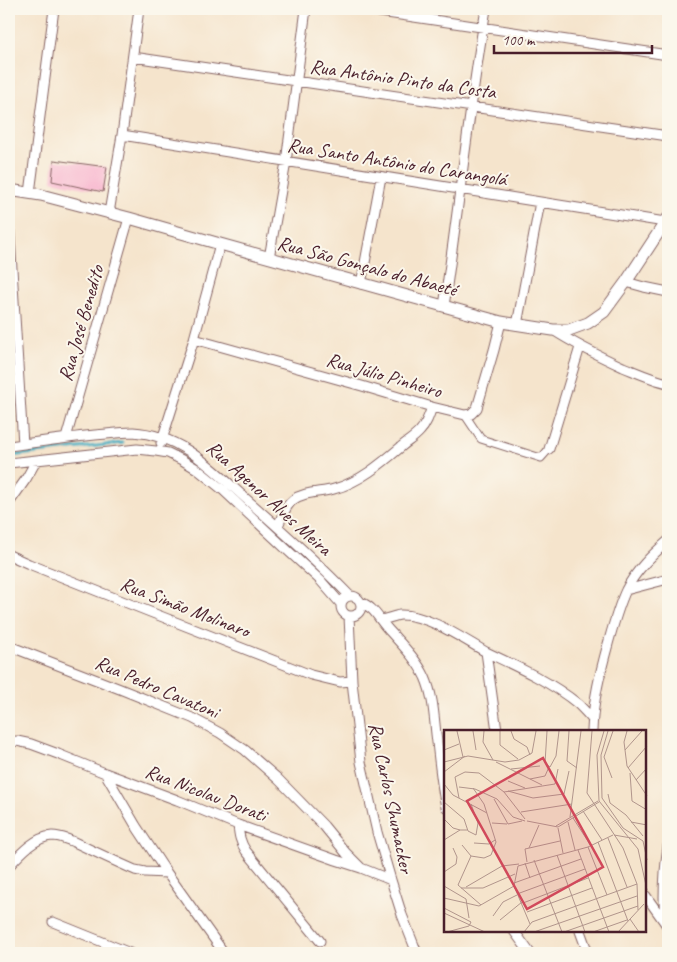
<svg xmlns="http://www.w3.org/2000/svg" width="677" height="962" font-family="Caveat,sans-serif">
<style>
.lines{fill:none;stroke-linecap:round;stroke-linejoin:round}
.stream{stroke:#46b0c4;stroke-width:3}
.building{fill:#f7a3c6}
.pedestrian-casing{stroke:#866463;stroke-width:9}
.minor-casing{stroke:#866463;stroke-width:11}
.tertiary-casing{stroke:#866463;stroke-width:13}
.pedestrian{stroke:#fff;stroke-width:7}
.minor{stroke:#fff;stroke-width:9}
.tertiary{stroke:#fff;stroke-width:11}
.labels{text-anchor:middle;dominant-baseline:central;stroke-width:4;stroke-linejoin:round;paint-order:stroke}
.street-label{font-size:20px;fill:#4a1f2b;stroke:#fbf7ec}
.inset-road{fill:none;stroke:#b1958c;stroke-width:1}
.view{fill:#d1495b;fill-opacity:0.15;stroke:#d1495b;stroke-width:2.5}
.inset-edge{fill:none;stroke:#4a1f2b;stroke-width:2.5}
</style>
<rect width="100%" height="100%" fill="#fbf7ec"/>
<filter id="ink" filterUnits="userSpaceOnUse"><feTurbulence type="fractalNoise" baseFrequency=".02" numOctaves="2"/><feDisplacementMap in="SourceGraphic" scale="10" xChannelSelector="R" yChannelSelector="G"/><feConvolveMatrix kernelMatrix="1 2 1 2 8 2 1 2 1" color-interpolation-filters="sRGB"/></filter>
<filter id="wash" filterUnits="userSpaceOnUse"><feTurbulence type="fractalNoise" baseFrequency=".0096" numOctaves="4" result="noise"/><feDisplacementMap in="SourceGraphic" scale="20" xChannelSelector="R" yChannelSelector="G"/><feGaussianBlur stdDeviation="1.12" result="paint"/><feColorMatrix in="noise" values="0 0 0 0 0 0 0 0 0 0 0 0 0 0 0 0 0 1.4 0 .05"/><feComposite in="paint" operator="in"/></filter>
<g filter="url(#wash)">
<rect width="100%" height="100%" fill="#f5e4cc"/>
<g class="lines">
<path class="stream" d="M9,456l114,-13"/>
</g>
<g id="blocks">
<path class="building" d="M54,160l53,7 -4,25 -51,-11z"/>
</g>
</g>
<g filter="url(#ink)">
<use href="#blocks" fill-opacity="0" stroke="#866463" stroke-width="1"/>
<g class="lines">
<g class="pedestrian-casing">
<path id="pedestrian" d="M465,415l16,24 60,19 8,-9"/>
</g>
<g class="minor-casing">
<path id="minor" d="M360,9l308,46
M133,57l535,79
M122,135l543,87
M30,193l24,-184
M109,213l13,-78 17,-126
M9,221l14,223
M269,258l17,-96 20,-153
M626,282l18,5 24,5
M361,284l20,-107
M444,306c15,-99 25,-198 42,-297
M517,325l23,-123
M553,330c23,15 46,26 70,37 15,6 30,13 45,16
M194,339l168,47 70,21 33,8 6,-1 6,-6 17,-58 7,-28
M66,438l63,-220
M161,443l33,-104 26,-95
M9,446c29,-4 57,-8 86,-11 13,-1 26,-3 38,-3 52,3 84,42 120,73 33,29 66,59 97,91
M549,449l31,-102
M9,463l128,-14 19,2 12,2 14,7 15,9 26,21 62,58 35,32 21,24
M9,503l17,-24 10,-18
M278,526c4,-9 7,-20 15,-26 12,-9 28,-7 41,-11 26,-7 48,-26 68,-43 6,-5 13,-9 18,-15 6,-6 9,-15 12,-24
M9,555l20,9 121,48 161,63 29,7 12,-1
M626,590l42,-11
M341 606a10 10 0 1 1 20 0a10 10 0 1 1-20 0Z
M360,602c14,5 18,16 27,26 14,16 29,30 38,49 8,18 9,38 11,57 3,24 5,49 10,73
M349,616l3,65 9,81 16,70 14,48 11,35 15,38
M381,620c6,-1 13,-4 19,-5 27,-1 63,24 86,37l11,79
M9,646l111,43 72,29 28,15 25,17 33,29 46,47 22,27 15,15
M486,652c32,15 65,30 92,52 5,5 10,10 14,15
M592,731c1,-30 8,-58 16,-87 5,-18 10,-37 18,-54 10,-20 26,-35 42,-49
M9,742l8,-1 14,3 27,10 47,19 72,27 61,25 98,35 25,8 30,12
M105,773l31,53 31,47 57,80
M238,825c1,10 2,17 8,26l74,90
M9,866c11,-12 26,-29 43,-30 12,0 26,8 37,13 15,7 30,14 46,21l10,2 22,1
M646,896l22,31
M53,922l77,31
M665,922c-2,-26 -1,-50 3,-76
M514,931l16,22
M580,931l8,22"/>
</g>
<g class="tertiary-casing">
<path id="tertiary" d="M9,190l32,5 88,23 91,26 281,78 52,8h16l8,-3 11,-4 16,-11 22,-30 42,-64"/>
</g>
<use href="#pedestrian" class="pedestrian"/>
<use href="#minor" class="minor"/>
<use href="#tertiary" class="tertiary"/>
</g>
</g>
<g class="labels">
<g class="street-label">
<text transform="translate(403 79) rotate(8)">Rua Antônio Pinto da Costa</text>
<text transform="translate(397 162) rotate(9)">Rua Santo Antônio do Carangolá</text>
<text transform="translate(367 266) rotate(15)">Rua São Gonçalo do Abaeté</text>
<text transform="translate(81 323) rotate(-74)">Rua José Benedito</text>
<text transform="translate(384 375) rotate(16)">Rua Júlio Pinheiro</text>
<text transform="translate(269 498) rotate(42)">Rua Agenor Alves Meira</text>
<text transform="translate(185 607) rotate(21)">Rua Simão Molinaro</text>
<text transform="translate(157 687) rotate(23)">Rua Pedro Cavatoni</text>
<text transform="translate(206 793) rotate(21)">Rua Nicolau Dorati</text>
<text transform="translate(391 798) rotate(78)">Rua Carlos Shumacker</text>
</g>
</g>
<g transform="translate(444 730)">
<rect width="202" height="202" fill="#f5e4cc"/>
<path class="inset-road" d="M13,1l6,26M29,1l3,19M40,1l-1,11 10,18M56,1v14l18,14M67,1l3,8 13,8 3,8M103,1l-2,32 5,4 6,-11 3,-25M125,1l-2,30 10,7M148,1l-5,62 36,55 14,36 1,26M160,1l-7,24 2,46 39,48 9,41M164,1l-7,24 1,43 21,30 20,13 4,19M183,1l-3,11 3,24 20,30M0,20l15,-6M181,20l17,-19M0,32l24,-6 37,6 14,-2 13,-7 4,-22M52,32l46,23M184,38l19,-22M67,39l29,-3M0,42l21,-16M186,43l2,28 15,9M168,48l-8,-21 9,-26M86,49l15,-3 4,-9M192,50l11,-12M64,51l17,7M0,54l9,11 34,18M15,57l16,2 22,10 16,18 12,4M64,61l25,7 31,-4 5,-23M60,62l51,-8 3,-15M164,64l2,9 16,12 17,21M15,68l-4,-21 10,-5 14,1 25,19 21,27M50,69l14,25 14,-3M0,72l20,17 4,12 8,4 2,-12 -7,-19M139,81l19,29M77,82l51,-8M126,87l11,-86M129,88l18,28M0,89l9,9 7,2M83,91l31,6 41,-25M124,92l7,28M187,92l16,3M48,93l15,1M112,96l42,-25M114,98l5,25M170,105l23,4M164,108l19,49M0,110l16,-10h7M154,112l30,79M30,113l15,1 6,-4M18,115l9,11 13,2 7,-3 5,-13 -12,-38 -11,-16M144,117l19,48M85,118l10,-23M134,120l31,82M113,125l28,77M27,126l-13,29 23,20M90,130l28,72M83,132l-2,-13 35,-8M81,133l5,15M0,142l12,-8 1,-7 -4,-9M70,153l67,-24M0,156l22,13 3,19M22,157l36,-21 17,-2M17,158h22l32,-14M73,164l68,-25M0,168l35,8 35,-20M79,173l65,-25M0,178l27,14 -2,4 -22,6M83,182l65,-24M0,183l41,19M49,186l10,-14 14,-7M186,189l9,13M56,190l22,-18M86,194l-16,-38 4,-20 70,-19 25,-12M80,202l8,-10 105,-38M90,202l103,-36M120,202l74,-26M149,202l34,-12M174,202l26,-28"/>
<path class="view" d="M99,28l60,109 -76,42 -60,-108z"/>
<rect width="202" height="202" class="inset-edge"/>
</g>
<rect width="677" height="962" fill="none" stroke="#fbf7ec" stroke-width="30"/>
<path d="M494 45v8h158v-8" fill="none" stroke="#4a1f2b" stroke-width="2.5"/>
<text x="502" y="45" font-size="15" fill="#4a1f2b" stroke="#fbf7ec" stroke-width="4" paint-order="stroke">100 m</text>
</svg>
